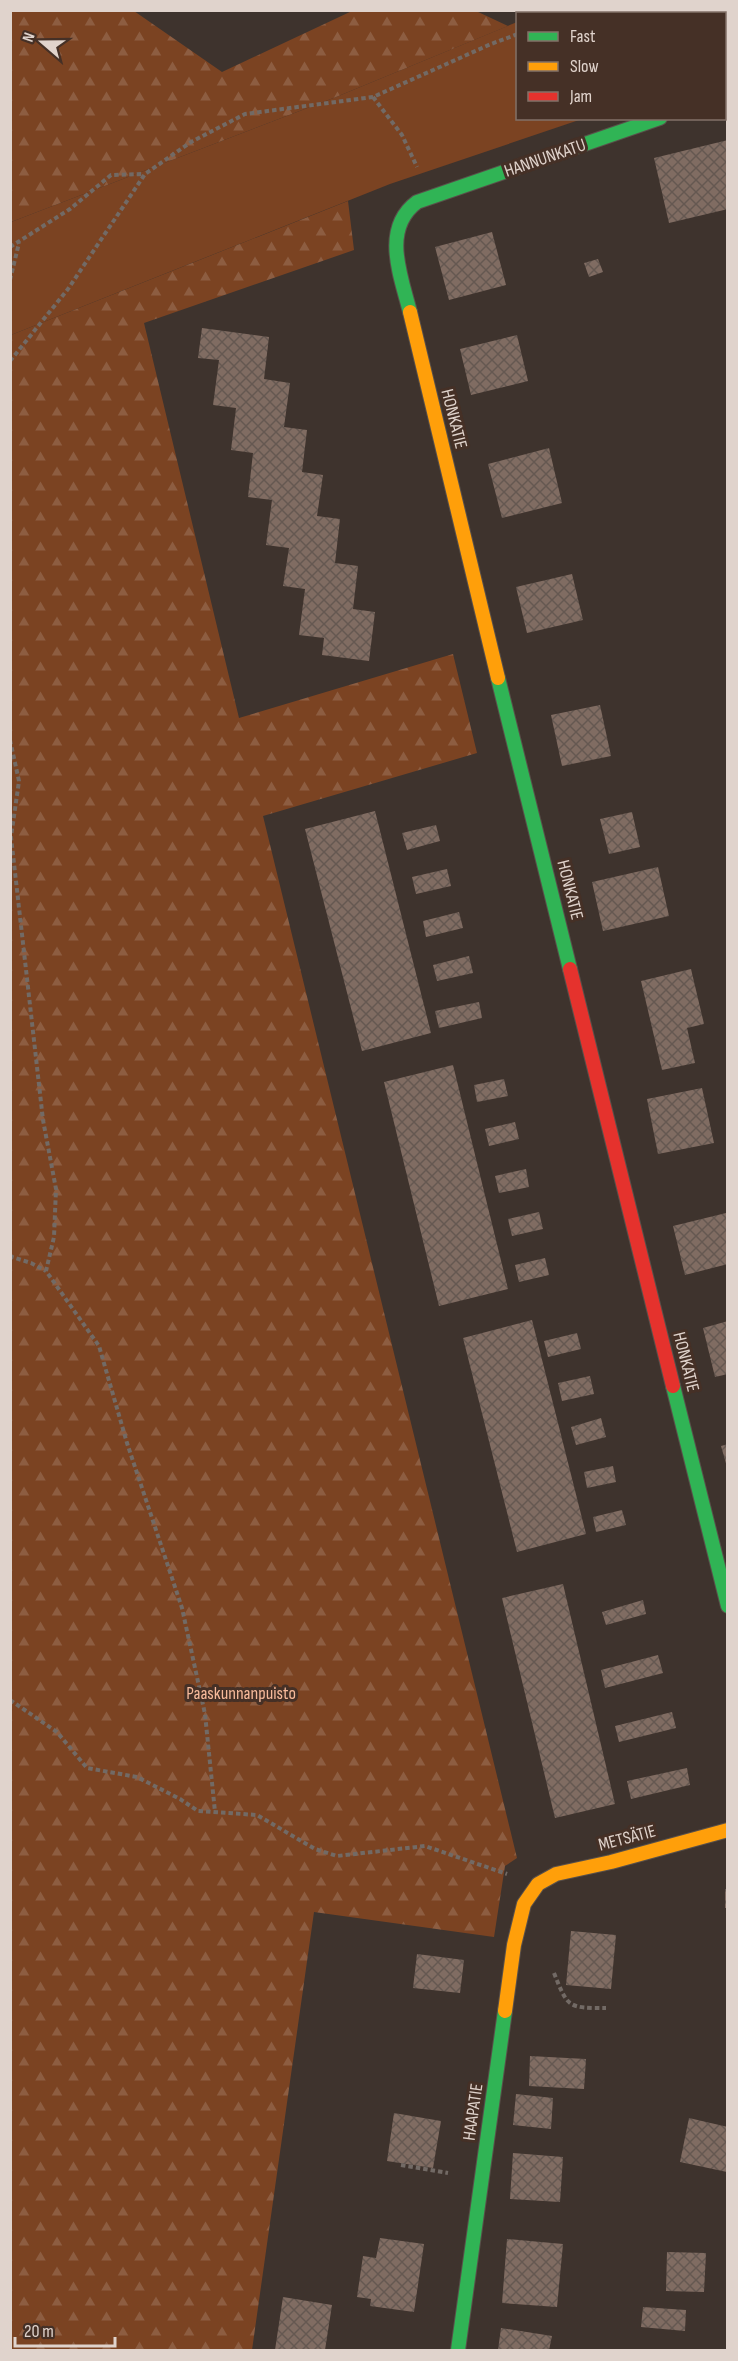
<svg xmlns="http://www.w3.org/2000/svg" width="738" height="2361" font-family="'Sofia Sans Condensed',sans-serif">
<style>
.grass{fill:#7b4322}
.forest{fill:url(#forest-firs)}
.building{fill:url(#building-cross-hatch)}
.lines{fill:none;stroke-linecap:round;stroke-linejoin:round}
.street-casing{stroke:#59504a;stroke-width:36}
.fast-casing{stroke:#59504a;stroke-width:16}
.slow-casing{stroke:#59504a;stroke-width:16}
.jam-casing{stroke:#59504a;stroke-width:16}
.path{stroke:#726a65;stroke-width:4;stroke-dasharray:4.5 3;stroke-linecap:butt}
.street{stroke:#746b67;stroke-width:33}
.fast{stroke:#30b455;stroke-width:14}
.slow{stroke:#ff9f0a;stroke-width:14}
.jam{stroke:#e5322d;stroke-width:14}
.labels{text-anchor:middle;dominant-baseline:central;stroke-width:6;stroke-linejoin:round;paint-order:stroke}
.street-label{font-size:18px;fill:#e0d3cc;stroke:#453026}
.park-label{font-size:18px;fill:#f7ba9b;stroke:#453026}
</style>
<defs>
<pattern id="forest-firs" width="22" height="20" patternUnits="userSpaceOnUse" patternTransform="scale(1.5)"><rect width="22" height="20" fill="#7b4322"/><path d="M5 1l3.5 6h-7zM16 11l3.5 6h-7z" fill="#8d5d41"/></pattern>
<pattern id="building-cross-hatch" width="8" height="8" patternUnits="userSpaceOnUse" patternTransform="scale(1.5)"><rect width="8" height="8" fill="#806c62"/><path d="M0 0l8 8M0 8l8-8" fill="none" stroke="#655851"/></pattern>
</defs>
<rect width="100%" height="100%" fill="#3e332d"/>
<path class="grass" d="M552,11h175v58l-2,1 -1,-56 -180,-1z
M517,22l1,96 64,1 -192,65 -379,151v-113l325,-125z"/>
<path class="forest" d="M11,10l123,1 88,61 130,-61h124l32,15 -172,71 -325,125z
M348,201l6,49 -210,73 95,395 214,-64 24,99 -214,63 254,1042 -12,8 -11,71 -180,-25 -62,438h-241v-2015z"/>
<path class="building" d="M728,140v69l-59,14 -15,-65z
M492,232l14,53 -57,15 -14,-53z
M598,259l5,13 -14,5 -5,-14z
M202,328l67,9 -5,42 26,4 -6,44 23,3 -5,42 21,3 -6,41 23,3 -5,44 23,3 -5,43 22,3 -6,49 -47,-6 2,-17 -25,-3 6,-46 -22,-3 6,-38 -23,-3 6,-45 -24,-3 5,-44 -22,-3 5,-42 -23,-3 6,-45 -21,-2z
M517,335l11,46 -57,14 -11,-46z
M549,448l13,55 -60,15 -14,-54z
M572,574l11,46 -56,13 -11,-46z
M600,705l11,51 -49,10 -11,-51z
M375,811l56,222 -69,18 -57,-222z
M632,812l8,35 -31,7 -9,-35z
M436,825l4,16 -33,9 -5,-17z
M658,867l11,49 -66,15 -11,-49z
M447,869l4,17 -35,8 -4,-17z
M459,912l4,16 -37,9 -3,-16z
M469,956l4,17 -36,8 -4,-16z
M691,969l13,55 -17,4 8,35 -33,7 -21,-89z
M479,1002l3,16 -43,10 -4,-17z
M453,1065l55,224 -69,17 -55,-224z
M504,1079l4,17 -31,6 -3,-17z
M702,1088l12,55 -56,11 -11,-55z
M515,1122l4,17 -30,7 -4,-17z
M526,1169l3,18 -30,6 -4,-17z
M539,1212l4,17 -31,7 -4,-17z
M726,1213l2,51 -43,11 -12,-49z
M545,1258l4,17 -30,7 -4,-17z
M532,1320l54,214 -69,18 -54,-214z
M728,1321v53l-13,3 -12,-49z
M577,1333l4,16 -33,8 -4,-16z
M590,1376l4,18 -32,7 -4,-18z
M601,1418l5,19 -30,8 -5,-18z
M728,1444v23h-1l-6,-21z
M613,1466l3,16 -29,6 -3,-16z
M622,1510l4,15 -30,7 -3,-15z
M563,1584l52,220 -60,14 -53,-220z
M643,1600l3,14 -40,11 -4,-13z
M658,1655l5,18 -58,15 -4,-18z
M672,1712l4,16 -57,14 -4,-16z
M687,1768l3,17 -59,14 -4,-18z
M725,1889h3v19h-3z
M571,1931l45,4 -5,54 -45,-4z
M417,1954l47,6 -4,33 -47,-5z
M530,2056l56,3 -2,30 -55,-3z
M516,2094l37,4 -2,31 -38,-4z
M394,2113l47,8 -8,47 -46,-7z
M689,2118l39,9 -1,45 -47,-10z
M513,2153l50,4 -3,45 -50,-3z
M380,2238l44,6 -10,68 -44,-6 1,-7 -14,-2 6,-41 13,2z
M507,2239l56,5 -6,63 -55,-4z
M667,2252l39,1 -2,39 -38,-1z
M283,2297l49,8 -7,45h-50z
M643,2307l43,3 -1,21 -44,-4z
M501,2328l51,8 -3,14h-51z"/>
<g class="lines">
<g class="street-casing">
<path id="street" d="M724,97l4,-1"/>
</g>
<g class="fast-casing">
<path id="fast" d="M410,312c-9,-36 -29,-83 7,-110l243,-84
M498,678l72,291
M673,1386l55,220
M458,2350l47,-339"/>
</g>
<g class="slow-casing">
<path id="slow" d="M410,312l88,366
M505,2011l9,-66 10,-41 14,-20 18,-10 55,-12 117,-32"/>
</g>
<g class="jam-casing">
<path id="jam" d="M570,969l103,417"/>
</g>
<path class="path" d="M577,14l8,-4
M373,97l29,38 15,32
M10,247l60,-38 41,-34 33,-1
M10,280l9,-37
M10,361l58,-72 77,-115 46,-32 54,-28 128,-17 118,-53 27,-10
M10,740l9,41 -8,56 32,283 13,69 -2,48 -8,34 53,75 28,97 55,165 23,106 10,98
M10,1255l2,2 19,6 15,8
M10,1700l47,32 30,36 50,9 43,22 18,12 59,4 58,34 22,7 88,-10 82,28
M554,1973c14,35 14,35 52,35
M401,2165l47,8"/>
<use href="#street" class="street"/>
<use href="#fast" class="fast"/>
<use href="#slow" class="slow"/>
<use href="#jam" class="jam"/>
</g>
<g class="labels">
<g class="street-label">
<text transform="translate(545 158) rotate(-19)">HANNUNKATU</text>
<text transform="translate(454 419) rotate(76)">HONKATIE</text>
<text transform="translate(570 890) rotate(76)">HONKATIE</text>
<text transform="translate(686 1362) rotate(76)">HONKATIE</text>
<text transform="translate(627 1838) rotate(-15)">METSÄTIE</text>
<text transform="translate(473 2112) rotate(-82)">HAAPATIE</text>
</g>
<g class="park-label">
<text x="241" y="1693">Paaskunnanpuisto</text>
</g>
</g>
<rect width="738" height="2361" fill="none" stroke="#e0d3cc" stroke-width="24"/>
<rect x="516" y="12" width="210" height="108" fill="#453026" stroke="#837168" stroke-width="1.5"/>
<rect x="528" y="32" width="30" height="9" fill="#30b455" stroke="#837168" stroke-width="1.5"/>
<text x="570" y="42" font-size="18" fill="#e0d3cc">Fast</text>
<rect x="528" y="62" width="30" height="9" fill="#ff9f0a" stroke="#837168" stroke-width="1.5"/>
<text x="570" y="72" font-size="18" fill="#e0d3cc">Slow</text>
<rect x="528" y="92" width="30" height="9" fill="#e5322d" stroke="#837168" stroke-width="1.5"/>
<text x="570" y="102" font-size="18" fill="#e0d3cc">Jam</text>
<g transform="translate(42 42) rotate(290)" stroke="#453026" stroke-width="4.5" paint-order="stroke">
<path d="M0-4.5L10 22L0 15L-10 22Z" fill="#e0d3cc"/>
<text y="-9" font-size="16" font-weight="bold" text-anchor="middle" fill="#e0d3cc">N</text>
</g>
<path d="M15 2337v9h100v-9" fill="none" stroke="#e0d3cc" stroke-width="3"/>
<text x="24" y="2337" font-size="18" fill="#e0d3cc" stroke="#453026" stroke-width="4.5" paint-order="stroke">20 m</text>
</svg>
